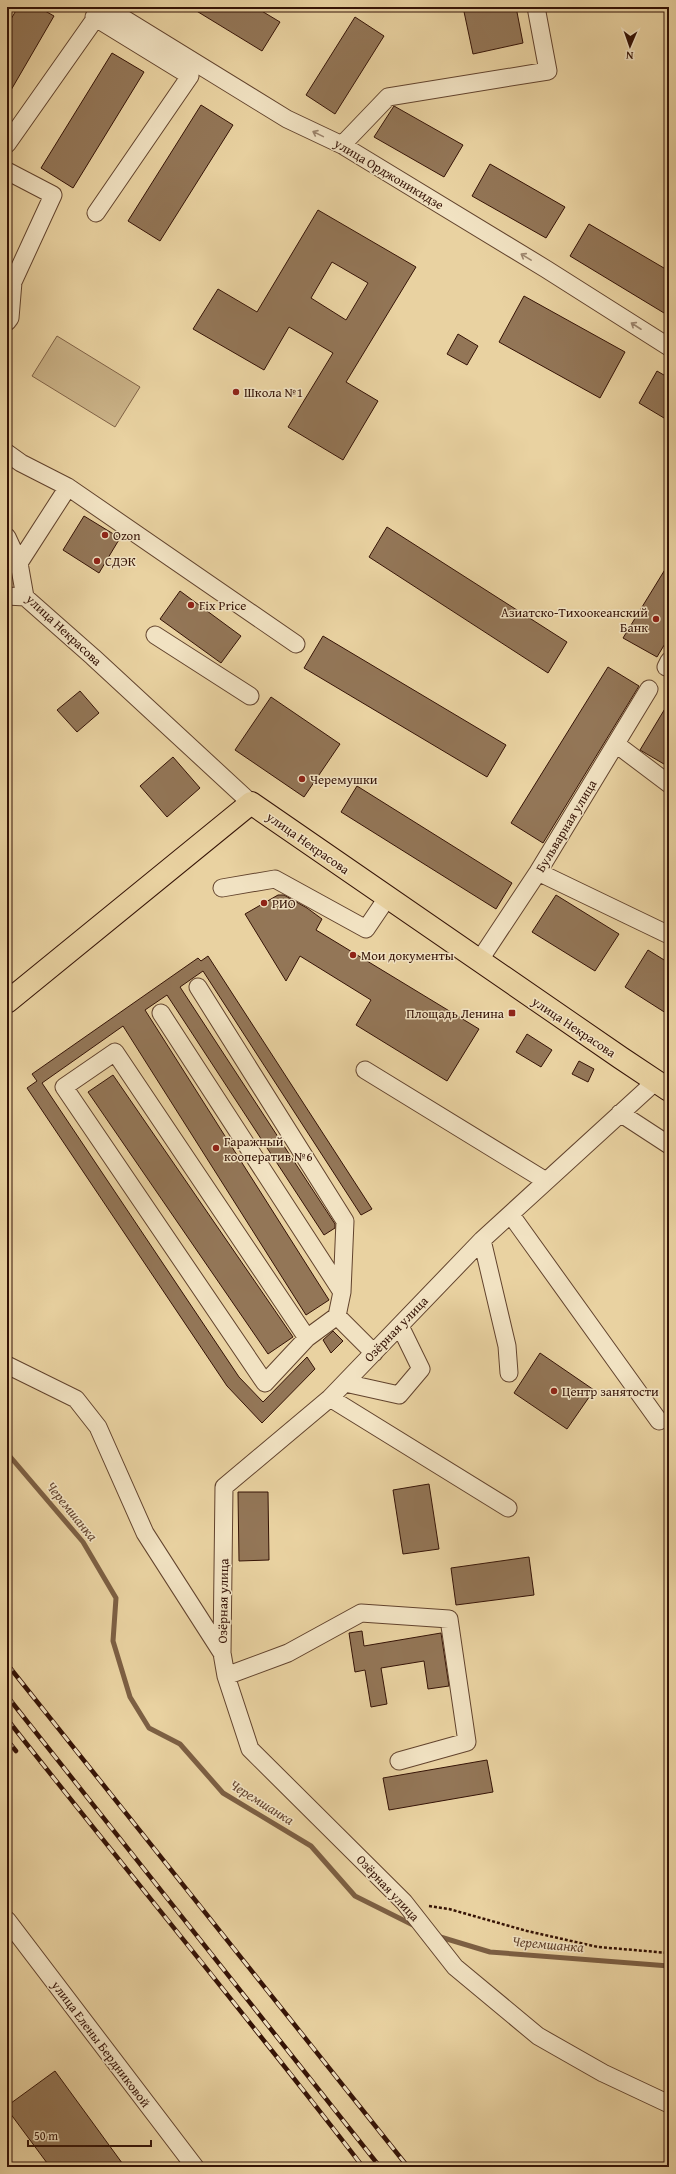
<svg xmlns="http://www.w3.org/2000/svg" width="676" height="2174" font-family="'Gentium Book Plus',serif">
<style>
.green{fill:#cab287;stroke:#806246}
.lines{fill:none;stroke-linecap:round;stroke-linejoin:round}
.stream{stroke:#7c5f43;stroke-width:5}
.building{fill:#937657;stroke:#351306;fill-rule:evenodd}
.minor-casing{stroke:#62432d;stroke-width:19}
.major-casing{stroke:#351306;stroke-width:24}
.path{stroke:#351306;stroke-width:2.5;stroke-dasharray:3 2;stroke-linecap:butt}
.minor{stroke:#f1e2c2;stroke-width:17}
.major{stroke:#e9d2a1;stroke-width:22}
.rail-casing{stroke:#351306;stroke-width:4.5}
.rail{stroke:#f1e2c2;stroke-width:3;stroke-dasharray:9;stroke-linecap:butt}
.oneway{stroke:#9c856d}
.poi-dot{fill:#8f2418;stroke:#f1e2c2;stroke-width:1.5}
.labels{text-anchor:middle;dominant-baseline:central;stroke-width:3;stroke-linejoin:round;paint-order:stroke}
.street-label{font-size:13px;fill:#351306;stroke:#f1e2c2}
.poi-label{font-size:13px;fill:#351306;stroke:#f1e2c2;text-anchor:start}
.water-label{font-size:14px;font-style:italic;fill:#65452f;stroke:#f1e2c2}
</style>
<rect width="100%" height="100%" fill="#e9d2a1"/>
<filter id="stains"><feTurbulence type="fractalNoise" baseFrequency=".005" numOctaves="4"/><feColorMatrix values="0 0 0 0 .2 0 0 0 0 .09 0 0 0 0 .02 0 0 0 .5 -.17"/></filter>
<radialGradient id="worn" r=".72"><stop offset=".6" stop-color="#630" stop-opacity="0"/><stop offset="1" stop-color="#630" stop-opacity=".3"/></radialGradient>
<path class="green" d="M57,336l83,51 -25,40 -83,-51z"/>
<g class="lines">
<path class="stream" d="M7,1453l76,89 33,56 -3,43 17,56 19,31 31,16 43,49 88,53 44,50 60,30
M437,1936l53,16 179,14"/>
</g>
<path class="building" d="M18,7h20l16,9 -47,81v-71z
M190,7h65l25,15 -18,29z
M463,7h53l7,36 -50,11z
M355,17l29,19 -49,78 -29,-19z
M112,53l32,19 -71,116 -32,-20z
M201,105l32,20 -73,116 -32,-20z
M394,106l69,39 -19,32 -70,-40z
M490,164l75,43 -19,31 -74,-42z
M318,210l98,57 -70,115 32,19 -35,59 -55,-33 45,-74 -44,-26 -25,43 -71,-41 25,-40 39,23zM332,262l36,21 -22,37 -35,-22z
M589,224l80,47v45l-99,-60z
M524,296l101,56 -25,46 -101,-56z
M458,334l20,12 -11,19 -20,-11z
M657,371l12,7v43l-30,-18z
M84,516l36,22 -21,35 -36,-23z
M387,527l180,115 -19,31 -179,-116z
M669,563v74l-12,20 -34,-19z
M180,591l61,45 -20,27 -61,-44z
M323,636l183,109 -19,32 -183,-109z
M608,667l31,19 -96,157 -32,-20z
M80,691l19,22 -22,19 -20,-22z
M271,697l69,47 -36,53 -69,-47z
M669,702v65l-29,-17z
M173,757l27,31 -33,29 -27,-31z
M357,786l155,97 -16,26 -155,-97z
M278,895h6l23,13 15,11 -6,11 163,99 -32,52 -91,-56 15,-25 -71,-44 -14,25 -41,-67z
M556,895l63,39 -24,37 -63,-39z
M648,950l21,13v52l-44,-28z
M208,956l164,253 -11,6 -158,-244 -23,16 155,237v4l-11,7 -157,-240 -22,15 184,290 -23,15 -183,-289 -81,57 197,294 24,25 44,-45 8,12 -53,54 -35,-37 -200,-298 10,-7 -5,-7 166,-116 3,3z
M527,1034l25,16 -11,17 -25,-15z
M579,1061l15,8 -6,13 -16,-8z
M113,1075l180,262 -25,17 -180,-262z
M333,1331l10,10 -12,12 -8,-13z
M540,1353l54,37 -27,39 -53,-36z
M429,1484l10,65 -36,5 -10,-64z
M238,1492h30l1,68 -30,1z
M529,1557l5,38 -78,10 -5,-37z
M362,1631l2,15 77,-13 8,53 -21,3 -4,-28 -43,7 6,36 -16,3 -6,-37 -10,2 -6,-39z
M487,1760l6,32 -104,18 -6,-32z
M55,2071l70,96h-75l-43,-58v-3z"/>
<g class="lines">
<g class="minor-casing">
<path id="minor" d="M105,7l182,112 55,26 204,124 123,78
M94,17l96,59 -94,137
M7,144l95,-135
M342,145l46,-48 160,-26 -12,-64
M7,171l46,24 -40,87 -3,36 -3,4
M7,453l14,10 47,24
M7,537l12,26 6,34 68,60 158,146
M19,563l49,-76 228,157
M7,596l18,1
M155,635l95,61
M666,667l3,-6
M616,744l53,40
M538,872l129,62 2,-3
M222,888l53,-9 91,50 21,-31
M479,961l59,-89 111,-183
M198,987l147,234 -3,71
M161,1013l181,279 -5,24 37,37
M365,1070l181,111
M656,1081l-174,159 -152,158 -106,89 -2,166 4,23 24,73 154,153 51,65 83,69 65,37 66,31
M620,1113l49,32
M511,1215l148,206
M482,1240l25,106 2,27
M307,1338l-192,-286 -51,35 201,296 42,-45 30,-22
M7,1365l69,34 22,28 47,106 77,120
M345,1383l54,12 22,-26 -21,-43
M330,1398l178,110
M226,1676l62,-23 73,-40 88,6 18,123 -68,19
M7,1920l188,247"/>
</g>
<g class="major-casing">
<path id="major" d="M7,1002l244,-199 370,255 48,32"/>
</g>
<path class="path" d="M429,1906l20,3 78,22 71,16 71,6"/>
<use href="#minor" class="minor"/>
<use href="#major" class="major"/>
<g class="rail-casing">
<path id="rail" d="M7,1664l401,503
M7,1696l373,471
M7,1719c118,150 240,297 356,448
M7,1740l9,11"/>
</g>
<use href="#rail" class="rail"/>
</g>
<defs><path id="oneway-shaft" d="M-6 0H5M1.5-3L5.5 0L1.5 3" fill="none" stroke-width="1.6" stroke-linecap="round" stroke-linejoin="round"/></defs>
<g class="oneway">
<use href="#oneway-shaft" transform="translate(318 134) rotate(-154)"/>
<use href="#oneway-shaft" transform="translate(526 257) rotate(-149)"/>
<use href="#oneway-shaft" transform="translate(636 326) rotate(-147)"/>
</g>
<g class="poi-dot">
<circle cx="236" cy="392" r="4"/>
<circle cx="105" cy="535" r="4"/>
<circle cx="97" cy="561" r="4"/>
<circle cx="191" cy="605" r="4"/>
<circle cx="656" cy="619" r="4"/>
<circle cx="302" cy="779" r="4"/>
<circle cx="264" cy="903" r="4"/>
<circle cx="353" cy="955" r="4"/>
<rect x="508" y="1009" width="8" height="8" rx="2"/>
<circle cx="216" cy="1148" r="4"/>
<circle cx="554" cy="1391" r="4"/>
</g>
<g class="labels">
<g class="street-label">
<text transform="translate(389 174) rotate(31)">улица Орджоникидзе</text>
<text transform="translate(64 630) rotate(43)">улица Некрасова</text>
<text transform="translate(566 826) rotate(-59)">Бульварная улица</text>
<text transform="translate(308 843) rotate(35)">улица Некрасова</text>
<text transform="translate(574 1027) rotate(34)">улица Некрасова</text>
<text transform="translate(396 1329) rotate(-46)">Озёрная улица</text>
<text transform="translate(223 1601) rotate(-89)">Озёрная улица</text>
<text transform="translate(388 1888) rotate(47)">Озёрная улица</text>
<text transform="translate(101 2044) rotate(53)">улица Елены Бердниковой</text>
</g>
<g class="poi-label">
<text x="244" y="392">Школа №1</text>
<text x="113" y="535">Ozon</text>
<text x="105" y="561">СДЭК</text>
<text x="199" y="605">Fix Price</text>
<text x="648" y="612" text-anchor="end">Азиатско-Тихоокеанский<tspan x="648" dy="15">Банк</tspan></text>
<text x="310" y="779">Черемушки</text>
<text x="272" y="903">РИО</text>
<text x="361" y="955">Мои документы</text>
<text x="504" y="1013" text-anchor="end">Площадь Ленина</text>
<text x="224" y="1141">Гаражный<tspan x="224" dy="15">кооператив №6</tspan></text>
<text x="562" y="1391">Центр занятости</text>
</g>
<g class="water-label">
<text transform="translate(72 1511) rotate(51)">Черемшанка</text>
<text transform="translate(262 1802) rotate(32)">Черемшанка</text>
<text transform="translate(548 1944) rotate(5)">Черемшанка</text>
</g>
</g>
<rect width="676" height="2174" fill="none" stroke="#e9d2a1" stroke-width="24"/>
<rect x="8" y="8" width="660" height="2158" fill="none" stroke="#351306" stroke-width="2"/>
<rect x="12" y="12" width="652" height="2150" fill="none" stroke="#351306"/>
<g transform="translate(630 46) rotate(182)" stroke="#f1e2c2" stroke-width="3" paint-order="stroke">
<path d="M0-3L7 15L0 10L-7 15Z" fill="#351306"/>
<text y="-6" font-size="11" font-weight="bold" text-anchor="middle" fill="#351306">N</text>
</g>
<path d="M28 2140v6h123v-6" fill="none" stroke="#351306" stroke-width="2"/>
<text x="34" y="2140" font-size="12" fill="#351306" stroke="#f1e2c2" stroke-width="3" paint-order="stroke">50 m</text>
<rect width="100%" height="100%" filter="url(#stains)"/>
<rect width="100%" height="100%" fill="url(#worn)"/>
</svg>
